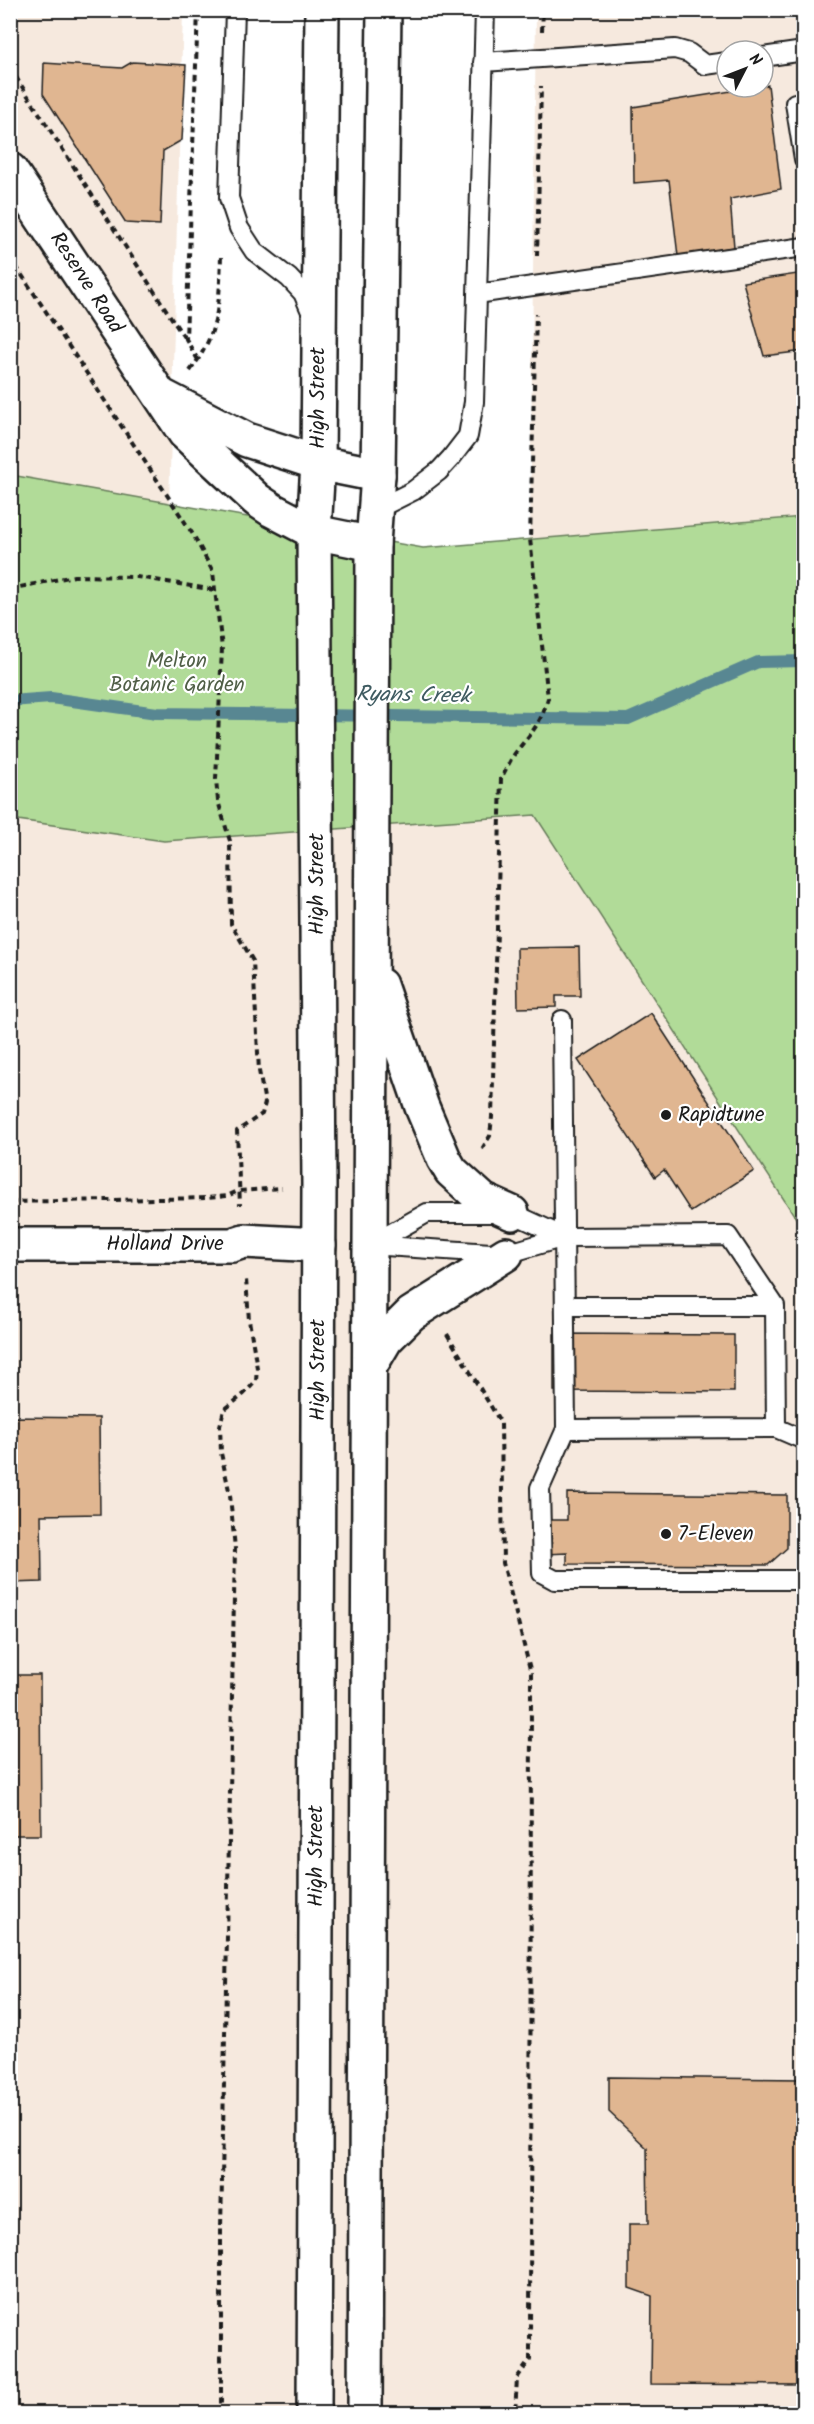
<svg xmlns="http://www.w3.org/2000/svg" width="814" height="2424" font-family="Kalam,sans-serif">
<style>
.built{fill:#f6e9de;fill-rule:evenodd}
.green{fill:#b1db98;stroke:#667c5a;stroke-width:1.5}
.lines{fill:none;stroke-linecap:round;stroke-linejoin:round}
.stream{stroke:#598792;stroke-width:12}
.building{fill:#e0b691;stroke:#1c1c1c;stroke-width:1.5}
.service-casing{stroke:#1c1c1c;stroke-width:22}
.minor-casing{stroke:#1c1c1c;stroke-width:38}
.secondary-casing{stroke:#1c1c1c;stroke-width:38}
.path{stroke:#1c1c1c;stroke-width:4;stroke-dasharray:6 4.5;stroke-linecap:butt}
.service{stroke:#fff;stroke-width:18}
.minor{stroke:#fff;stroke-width:33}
.secondary{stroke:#fff;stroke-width:33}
.poi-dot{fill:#1c1c1c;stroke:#fff;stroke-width:2}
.labels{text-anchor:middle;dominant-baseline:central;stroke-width:4.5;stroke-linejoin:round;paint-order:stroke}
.street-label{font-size:21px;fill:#1c1c1c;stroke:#fff}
.park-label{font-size:21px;fill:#505f47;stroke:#fff}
.poi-label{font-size:21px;fill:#1c1c1c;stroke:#fff;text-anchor:start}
.water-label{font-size:22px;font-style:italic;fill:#3f5b61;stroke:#fff}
</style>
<rect width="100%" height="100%" fill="#fff"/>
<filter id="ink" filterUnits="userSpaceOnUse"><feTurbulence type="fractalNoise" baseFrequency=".0167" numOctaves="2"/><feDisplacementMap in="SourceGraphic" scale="12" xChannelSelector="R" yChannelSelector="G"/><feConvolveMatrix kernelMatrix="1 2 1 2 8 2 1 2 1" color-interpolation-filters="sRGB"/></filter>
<g filter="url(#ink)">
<path class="built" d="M10,11h173l-14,495 -158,-29z
M536,11h267v506l-273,22zM727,51h36v36h-36z
M535,815l268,414v1184l-792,1v-1595l153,22z"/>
<path class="green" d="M11,475l412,73 380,-31v712l-268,-414 -371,26 -153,-22z"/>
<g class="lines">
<path class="stream" d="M10,701l41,-3 106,15 471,6 130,-57 46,-1"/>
</g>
<path class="building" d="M132,62l54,3 -4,75 -19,11 -3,74 -34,-2 -83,-129 1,-31 78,5z
M768,85l13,104 -51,10 4,48 -56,9 -9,-76 -35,3 -1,-76z
M804,273v78l-40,5 -21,-74z
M579,947l1,49h-24v11l-38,1 -1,-60z
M651,1013l103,158 -63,41 -27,-42 -9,7 -77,-117z
M554,1334l180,1v57l-180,-1z
M10,1417l89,1 1,96 -59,1 1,67 -32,1z
M567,1493l220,2v53l-19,17 -201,-1v-11l-22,1 1,-34h21z
M10,1675h30l1,160h-31z
M609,2077l195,2v306l-153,-1 1,-88 -23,-8v-64h19l-1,-76 -38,-36z"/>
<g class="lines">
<g class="service-casing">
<path id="service" d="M235,10l-6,188 10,30 15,23 35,27 14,15 9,21
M763,57l41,-6
M483,62l192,-13 14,4 16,12 22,-3
M795,103l9,56
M477,294l327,-47
M375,510l38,-19 26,-20 12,-13 17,-22 6,-34 11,-392
M562,1020l4,409 210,-1 28,12
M370,1245l136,9 58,-17 164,-1 47,70 1,122
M370,1245l57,-32h85l52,24
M565,1306h210
M566,1429l-26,59 2,85 13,7h249"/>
</g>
<g class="minor-casing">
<path id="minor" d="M10,170l175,263 72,67 15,10 42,22 59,12
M162,396l85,44 71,23 60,12
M10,1245h222l12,-4 75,4"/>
</g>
<g class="secondary-casing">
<path id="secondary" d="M380,985l42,122 22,52 7,12 32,29 29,13
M370,1366l16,-27 25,-25 95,-60
M314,2414l5,-1229 -5,-653 4,-69 4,-453
M365,2414l8,-1870 5,-69 6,-465"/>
</g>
<path class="path" d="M542,31l1,-21
M10,68l175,271
M537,256l4,-170
M10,257l184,279 19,36 2,18 7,58 -6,131 2,22 12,40 1,83 22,37 6,110 6,32 -3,11 -25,17 3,74
M198,360l-12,-21 12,-329
M190,371c30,-40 29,-67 31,-114
M10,589l64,-13 63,1 78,13
M482,1149l8,-13 2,-19 9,-339c5,-8 9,-18 15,-26 16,-21 24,-26 32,-54l-18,-159 6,-225
M10,1202l198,-4 19,-2 11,-5 44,-3
M447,1334l54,89 2,140 28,110 -1,687 -13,18 -2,36
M221,2414v-186l14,-679 -5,-54 -9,-42 -1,-27 4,-16 20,-16 12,-13 1,-13 -8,-48 -3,-41"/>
<use href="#service" class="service"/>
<use href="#minor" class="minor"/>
<use href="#secondary" class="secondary"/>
</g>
</g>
<g class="poi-dot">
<circle cx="666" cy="1115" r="6"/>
<circle cx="666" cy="1534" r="6"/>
</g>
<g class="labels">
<g class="street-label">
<text transform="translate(86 283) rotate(57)">Reserve Road</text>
<text transform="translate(318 398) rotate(-90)">High Street</text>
<text transform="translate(317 884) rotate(-90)">High Street</text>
<text x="165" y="1244">Holland Drive</text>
<text transform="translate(318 1370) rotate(-90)">High Street</text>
<text transform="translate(316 1856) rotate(-90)">High Street</text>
</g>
<g class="park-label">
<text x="177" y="661">Melton<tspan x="177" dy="24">Botanic Garden</tspan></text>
</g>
<g class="poi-label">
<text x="678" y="1115">Rapidtune</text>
<text x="678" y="1534">7-Eleven</text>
</g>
<g class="water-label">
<text transform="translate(413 696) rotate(1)">Ryans Creek</text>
</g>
</g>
<rect width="814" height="2424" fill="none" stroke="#fff" stroke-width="36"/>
<rect x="18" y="18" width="778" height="2388" fill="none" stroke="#1c1c1c" stroke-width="2" filter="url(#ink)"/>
<g transform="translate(745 69) rotate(48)"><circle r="28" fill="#ffffff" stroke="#a4a4a4" stroke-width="1.5"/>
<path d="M0-4.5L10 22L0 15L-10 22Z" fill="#1c1c1c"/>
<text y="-9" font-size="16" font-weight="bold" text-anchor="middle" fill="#1c1c1c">N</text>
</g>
</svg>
